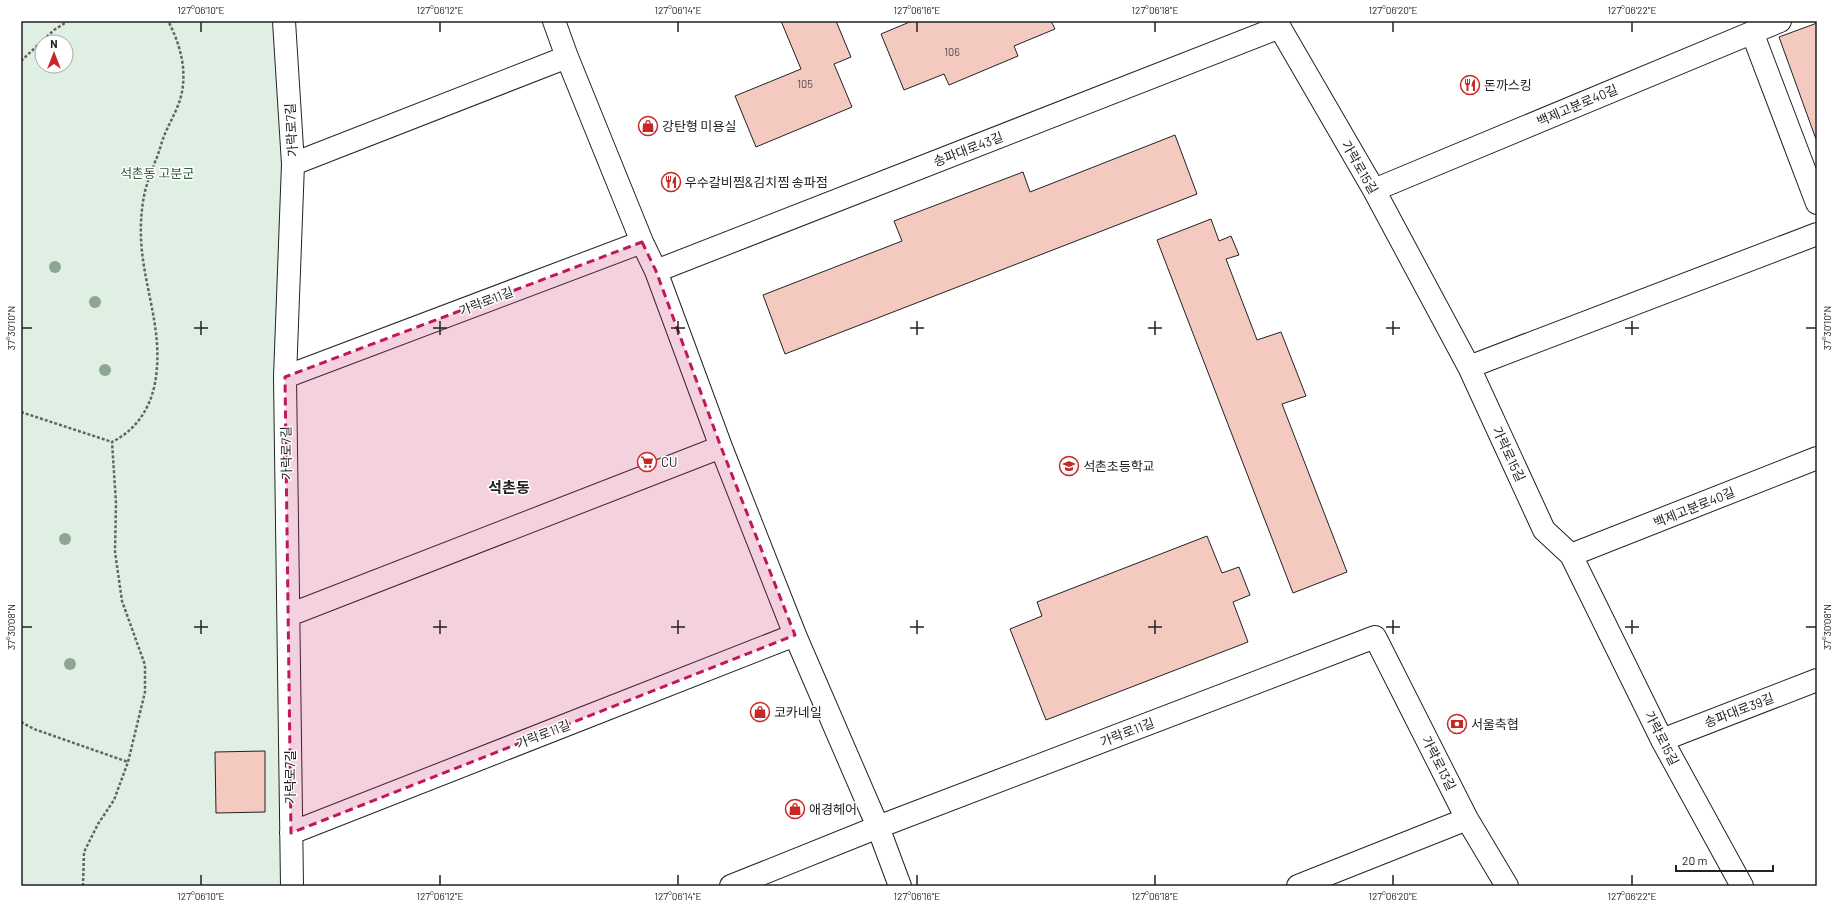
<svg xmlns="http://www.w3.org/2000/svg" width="1838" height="907" font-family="Barlow,'Noto Sans KR',sans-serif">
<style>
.green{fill:#e0efe3;stroke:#6f6f6f;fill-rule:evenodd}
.building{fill:#f3c9c0;stroke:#222}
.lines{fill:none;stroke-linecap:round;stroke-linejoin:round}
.minor-casing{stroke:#222;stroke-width:24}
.path{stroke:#646464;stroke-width:2.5;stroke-dasharray:3 2;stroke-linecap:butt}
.minor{stroke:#fff;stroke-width:22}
.tree{fill:#8da692}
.marked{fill:#c2185b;fill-opacity:0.2;stroke:#c2185b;stroke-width:3;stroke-dasharray:8 5;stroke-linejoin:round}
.ticks{fill:none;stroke:#222;stroke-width:1.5}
.labels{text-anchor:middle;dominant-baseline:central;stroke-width:3;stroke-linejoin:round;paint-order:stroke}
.number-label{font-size:11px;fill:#564c4a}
.poi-label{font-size:13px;fill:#222;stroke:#fff;text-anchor:start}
.street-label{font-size:13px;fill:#222;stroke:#fff}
.park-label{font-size:13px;fill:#2f5e38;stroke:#fff}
.quarter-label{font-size:15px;font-weight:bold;fill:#222;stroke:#fff}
.neatline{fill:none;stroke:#222;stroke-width:1.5}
.ticks-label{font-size:10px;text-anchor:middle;fill:#222}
</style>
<rect width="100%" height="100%" fill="#fff"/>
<path class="green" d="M21,21h257l15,143 -1,722h-271zM42,42h24v24h-24z"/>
<path class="building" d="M781,21h55l15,36 -17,7 18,43 -96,40 -21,-51 66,-27z
M912,21h139l4,8 -41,17 4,10 -69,29 -5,-11 -40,16 -23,-56z
M1817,23v119l-38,-105z
M1175,135l22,59 -412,160 -22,-59 139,-54 -8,-20 129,-49 7,20z
M1211,219l8,22 12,-5 8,19 -13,4 31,81 24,-8 25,64 -24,8 65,168 -54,21 -136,-353z
M1207,536l15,37 17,-6 11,28 -17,7 15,40 -202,78 -36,-91 32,-13 -5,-14z
M265,751v61l-49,1 -1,-61z"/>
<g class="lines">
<g class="minor-casing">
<path id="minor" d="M284,21l9,143 -8,213 7,509
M554,21l13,36 75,185 14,29 65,176 74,188 83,192 22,59
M1276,21l98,169 95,177 75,163 27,25 91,185 80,146
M1752,32l65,171
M293,164l274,-107
M1374,190l406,-169
M656,271l624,-244
M1469,367l348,-133
M285,377l357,-135
M1571,555l246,-97
M289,615l432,-168
M1662,740l155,-60
M291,833l504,-198
M731,886l147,-59 497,-190 92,182 40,67
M1298,886l169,-67"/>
</g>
<path class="path" d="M21,61l33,-31 14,-9
M21,412l91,30
M21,722l13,7 94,33
M83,886l1,-34 14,-28 16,-24 14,-38 17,-70v-27l-23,-64 -7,-49 1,-49 -4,-61c24,-12 38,-33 43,-59 8,-44 -6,-81 -12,-123 -3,-21 -3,-43 1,-64 2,-11 7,-23 11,-34 4,-9 6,-18 9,-26 5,-12 12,-24 16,-36 8,-27 1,-55 -12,-79"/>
<use href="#minor" class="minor"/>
</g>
<g class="tree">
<circle cx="55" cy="267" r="6"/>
<circle cx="95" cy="302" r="6"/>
<circle cx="105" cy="370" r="6"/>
<circle cx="65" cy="539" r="6"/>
<circle cx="70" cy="664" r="6"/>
</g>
<path class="marked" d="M642,242l14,29 65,176 74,188 -504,198 -6,-456z"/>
<path class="ticks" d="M201,22v10M440,22v10M678,22v10M917,22v10M1155,22v10M1393,22v10M1632,22v10M201,321v14M440,321v14M678,321v14M917,321v14M1155,321v14M1393,321v14M1632,321v14M22,328h10M194,328h14M433,328h14M671,328h14M910,328h14M1148,328h14M1386,328h14M1625,328h14M1806,328h10M201,620v14M440,620v14M678,620v14M917,620v14M1155,620v14M1393,620v14M1632,620v14M22,627h10M194,627h14M433,627h14M671,627h14M910,627h14M1148,627h14M1386,627h14M1625,627h14M1806,627h10M201,875v10M440,875v10M678,875v10M917,875v10M1155,875v10M1393,875v10M1632,875v10"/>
<defs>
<g id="restaurant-ring" transform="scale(1)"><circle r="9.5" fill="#fff" stroke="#c62828" stroke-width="1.5"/><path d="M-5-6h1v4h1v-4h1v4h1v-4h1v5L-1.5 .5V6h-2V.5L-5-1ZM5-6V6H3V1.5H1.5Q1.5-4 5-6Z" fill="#c62828"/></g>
<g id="shop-ring" transform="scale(1)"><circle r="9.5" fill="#fff" stroke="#c62828" stroke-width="1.5"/><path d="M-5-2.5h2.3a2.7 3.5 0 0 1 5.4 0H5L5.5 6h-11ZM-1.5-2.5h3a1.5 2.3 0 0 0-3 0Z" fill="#c62828"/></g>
<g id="supermarket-ring" transform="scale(1)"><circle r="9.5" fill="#fff" stroke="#c62828" stroke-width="1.5"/><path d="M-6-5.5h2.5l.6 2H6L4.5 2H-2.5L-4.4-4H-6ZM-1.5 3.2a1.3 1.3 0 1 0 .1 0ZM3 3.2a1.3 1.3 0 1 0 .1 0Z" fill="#c62828"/></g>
<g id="school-ring" transform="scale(1)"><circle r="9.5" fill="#fff" stroke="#c62828" stroke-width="1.5"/><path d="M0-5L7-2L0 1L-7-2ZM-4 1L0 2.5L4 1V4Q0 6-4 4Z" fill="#c62828"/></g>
<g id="bank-ring" transform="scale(1)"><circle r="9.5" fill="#fff" stroke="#c62828" stroke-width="1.5"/><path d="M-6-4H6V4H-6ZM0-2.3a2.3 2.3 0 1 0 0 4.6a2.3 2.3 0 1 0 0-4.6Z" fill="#c62828"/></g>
</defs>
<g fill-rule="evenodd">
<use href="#restaurant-ring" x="1470" y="85"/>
<use href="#shop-ring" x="648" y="126"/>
<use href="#restaurant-ring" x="671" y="182"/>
<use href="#supermarket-ring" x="647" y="462"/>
<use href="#school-ring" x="1069" y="466"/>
<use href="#shop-ring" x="760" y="712"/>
<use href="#bank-ring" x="1457" y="724"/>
<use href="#shop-ring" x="795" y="809"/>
</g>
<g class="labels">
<g class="number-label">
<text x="952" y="51">106</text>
<text x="805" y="83">105</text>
</g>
<g class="poi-label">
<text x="1484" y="85">돈까스킹</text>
<text x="662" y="126">강탄형 미용실</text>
<text x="685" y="182">우수갈비찜&amp;김치찜 송파점</text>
<text x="661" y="462">CU</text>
<text x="1083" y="466">석촌초등학교</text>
<text x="774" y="712">코카네일</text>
<text x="1471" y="724">서울축협</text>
<text x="809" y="809">애경헤어</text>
</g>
<g class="street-label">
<text transform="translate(1577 105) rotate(-23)">백제고분로40길</text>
<text transform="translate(291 130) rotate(-93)">가락로7길</text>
<text transform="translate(968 149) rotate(-21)">송파대로43길</text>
<text transform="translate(1360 167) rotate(60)">가락로15길</text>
<text transform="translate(486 301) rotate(-21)">가락로11길</text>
<text transform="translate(286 453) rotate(-91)">가락로7길</text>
<text transform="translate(1509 454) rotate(65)">가락로15길</text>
<text transform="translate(1694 507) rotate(-22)">백제고분로40길</text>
<text transform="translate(1739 710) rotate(-21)">송파대로39길</text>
<text transform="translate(1127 732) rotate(-21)">가락로11길</text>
<text transform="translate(543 734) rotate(-21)">가락로11길</text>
<text transform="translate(1662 738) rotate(63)">가락로15길</text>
<text transform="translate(1439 763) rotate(63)">가락로13길</text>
<text transform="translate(290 777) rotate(-90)">가락로7길</text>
</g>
<g class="park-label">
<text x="157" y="173">석촌동 고분군</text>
</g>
<g class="quarter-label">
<text x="509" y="487">석촌동</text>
</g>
</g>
<rect width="1838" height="907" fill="none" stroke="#ffffff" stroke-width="44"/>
<g transform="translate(54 54)"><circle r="19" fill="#ffffff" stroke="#a7a7a7"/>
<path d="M0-3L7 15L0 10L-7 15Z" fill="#c62828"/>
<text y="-6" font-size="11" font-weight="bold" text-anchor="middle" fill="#222222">N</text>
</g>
<path d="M1676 865v6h97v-6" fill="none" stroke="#222222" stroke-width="2"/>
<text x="1682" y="865" font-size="12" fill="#222222" stroke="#ffffff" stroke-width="3" paint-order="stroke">20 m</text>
<rect x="22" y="22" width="1794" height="863" class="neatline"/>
<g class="ticks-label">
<text x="201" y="14">127°06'10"E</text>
<text x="440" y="14">127°06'12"E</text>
<text x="678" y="14">127°06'14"E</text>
<text x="917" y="14">127°06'16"E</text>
<text x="1155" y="14">127°06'18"E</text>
<text x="1393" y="14">127°06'20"E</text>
<text x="1632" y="14">127°06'22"E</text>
<text transform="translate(11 328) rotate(-90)" y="4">37°30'10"N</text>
<text transform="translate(1827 328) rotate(-90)" y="4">37°30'10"N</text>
<text transform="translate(11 627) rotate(-90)" y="4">37°30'08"N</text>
<text transform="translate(1827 627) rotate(-90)" y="4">37°30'08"N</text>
<text x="201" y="900">127°06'10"E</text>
<text x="440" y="900">127°06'12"E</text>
<text x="678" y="900">127°06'14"E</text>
<text x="917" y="900">127°06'16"E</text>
<text x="1155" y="900">127°06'18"E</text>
<text x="1393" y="900">127°06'20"E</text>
<text x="1632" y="900">127°06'22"E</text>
</g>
</svg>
